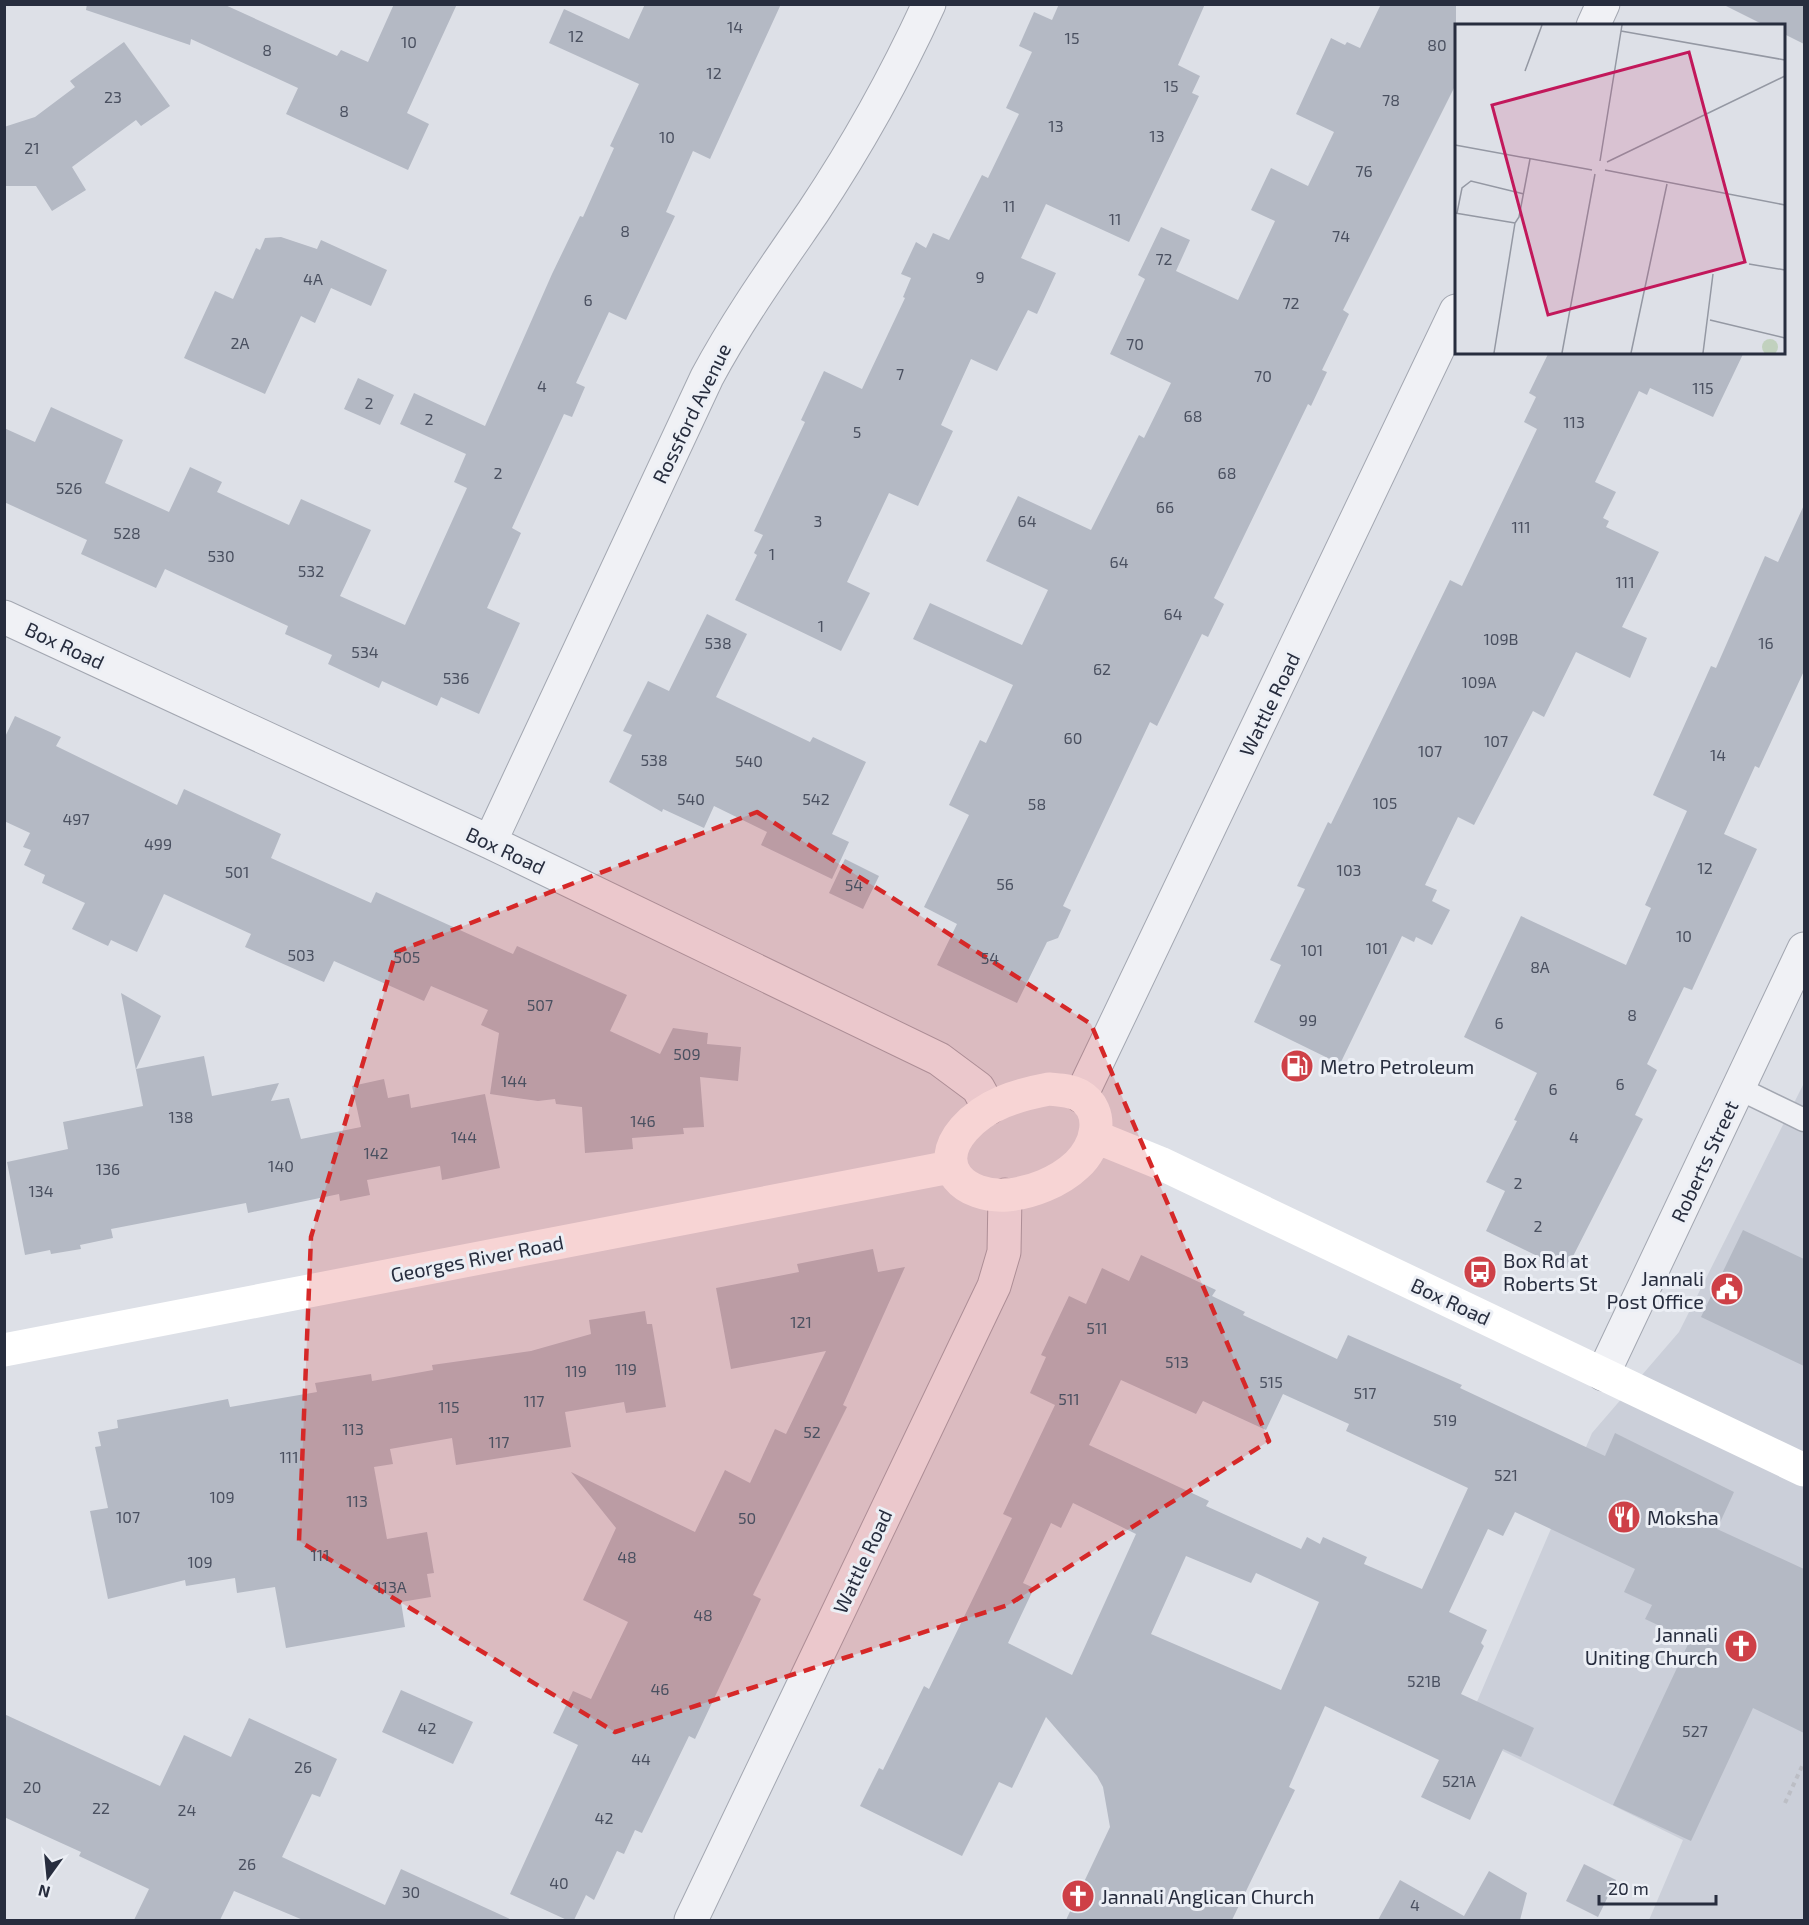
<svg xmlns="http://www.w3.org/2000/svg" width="1809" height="1925" font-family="'Exo 2',sans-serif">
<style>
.built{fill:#cbcfd9}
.building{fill:#b4b9c4;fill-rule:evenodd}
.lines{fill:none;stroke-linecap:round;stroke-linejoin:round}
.lane-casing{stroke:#a3a7b1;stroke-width:25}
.street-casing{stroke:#a3a7b1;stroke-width:35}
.path{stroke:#bcbec5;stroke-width:4;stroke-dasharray:4.5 4.5;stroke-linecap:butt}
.lane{stroke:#f0f1f5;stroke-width:22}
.street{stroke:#f0f1f5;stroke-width:33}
.secondary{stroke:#fff;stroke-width:33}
.marked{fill:#d62828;fill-opacity:0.2;stroke:#d62828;stroke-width:4.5;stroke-dasharray:12 8;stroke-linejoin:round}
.labels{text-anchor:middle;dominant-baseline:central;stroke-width:6;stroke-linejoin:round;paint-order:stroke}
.number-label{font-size:16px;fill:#4a5060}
.street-label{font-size:20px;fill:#272d3e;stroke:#eceff5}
.poi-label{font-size:20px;fill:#272d3e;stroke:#eceff5;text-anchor:start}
.inset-road{fill:none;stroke:#9498a3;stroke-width:1.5}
.view{fill:#c2185b;fill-opacity:0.15;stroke:#c2185b;stroke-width:3}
.inset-edge{fill:none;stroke:#272d3e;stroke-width:3}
</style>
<rect width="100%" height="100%" fill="#dde0e7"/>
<path class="built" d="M1804,1083v837h-155l34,-80 -219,-108 128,-299 87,-101z"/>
<path class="building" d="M87,4h136l114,52 4,-6 27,12 26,-58h63l-50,109 22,11 -21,46 -122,-56 12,-26 -107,-49 -1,6 -104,-35z
M645,4h136l-71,155 -17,-8 -27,61 9,4 -49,104 -17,-8 -33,71 9,4 -13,30 -8,-3 -52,114 9,5 -34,75 33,15 -41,91 -38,-17 -4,9 -55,-25 -3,7 -51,-24 4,-9 -47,-21 3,-8 -123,-57 -9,19 -75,-34 6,-14 -83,-38v-74l31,14 16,-35 72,33 -18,43 64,29 21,-45 32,15 -5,10 72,33 12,-26 70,31 -31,66 65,29 62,-137 -13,-6 12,-28 -66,-30 14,-31 71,33 67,-152 28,-58 3,1 31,-69 -4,-2 29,-62 -90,-41 15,-34 65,30z
M1059,4h146l-27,61 22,11 -8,17 7,3 -70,146 -83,-38 -25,54 35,15 -19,41 -9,-4 -31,61 -26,-12 -30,66 12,6 -35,75 -29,-13 -42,89 23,11 -29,58 -106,-51 22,-45 -3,-2 9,-18 -9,-4 51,-109 -4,-2 23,-49 38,18 43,-91 -2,-1 8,-19 -10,-4 15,-32 10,6 7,-15 16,7 33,-65 6,3 31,-64 -13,-6 26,-56 -13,-6 15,-34 18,8z
M1381,4h75v80l-113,226 6,4 -27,56 5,2 -16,34 -3,-2 -94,194 10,6 -16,33 -6,-3 -45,92 -7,-4 -87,184 8,4 -13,28 -11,4 -30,61 -80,-38 20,-41 -33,-17 45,-92 -20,-10 31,-65 6,3 27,-58 -100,-46 17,-36 92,42 26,-55 -62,-29 32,-65 73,34 48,-95 5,3 27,-55 -61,-29 35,-75 -7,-4 23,-48 29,13 -14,31 62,29 37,-79 -24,-11 20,-42 37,18 26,-54 -38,-18 35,-76 14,7 2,-3 13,6z
M1722,4h82v40l-20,-10v-8h-18z
M124,42l46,64 -29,20 -5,-6 -64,47 14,23 -34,21 -16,-25h-32v-59l31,-10 40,-30 -5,-6z
M281,237l36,12 4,-9 66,30 -16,36 -40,-18 -16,35 -14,-7 -36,78 -81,-36 31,-67 18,8 23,-51 4,2 5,-12z
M1549,352h195l-31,65 -63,-29 -3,7 -8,-4 -44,91 21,10 -13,26 6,3 -3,6 53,25 -37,75 25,11 -17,40 -54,-26 -32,65 -11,-6 -59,114 -16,-8 -33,68 12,5 -5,11 18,9 -18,35 -16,-8 -2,5 -12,-6 -62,128 -86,-42 27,-57 -11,-5 35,-71 -8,-3 31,-64 3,2 119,-244 12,6 75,-157 -13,-7 12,-25 -7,-4z
M358,378l36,17 -14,30 -36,-16z
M1804,505v166l-45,97 -4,-2 -31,68 33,15 -65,141 -8,-3 -37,77 10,6 -22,45 8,4 -77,151 -80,-39 19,-40 -19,-9 31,-61 -3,-1 23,-47 -73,-36 57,-121 105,49 25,-57 -6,-3 42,-94 -34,-16 58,-129 5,2 49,-112 13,6z
M707,614l40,20 -31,63 94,45 3,-5 53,25 -34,72 17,8 -17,37 -71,-34 6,-13 -53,-26 -10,22 -41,-19 -1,3 -53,-30 23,-47 -9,-4 25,-50 21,10z
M15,716l46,21 -5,9 121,59 7,-16 97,45 -10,24 100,45 5,-11 137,62 4,-8 110,49 -17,36 50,23 13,-26 35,5 -1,11 34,3 -3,34 -38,-4 4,50 -21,1 1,6 -52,4 1,11 -48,4 -3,-46 -26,-3 -1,-5 -17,2 -48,-7 9,-61 -18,-8 7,-15 -57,-24 -7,15 -90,-40 -10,21 -79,-35 6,-13 -87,-40 -27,58 -26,-12 -3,6 -36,-17 13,-26 -43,-20 3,-8 -21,-10 7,-15 -8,-3 7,-14 -26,-12v-82z
M845,859l34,17 -16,33 -34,-16z
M121,993l40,23 -25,53 68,-13 8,40 67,-13 -8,18 18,-3 12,41 60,-12 -9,-41 32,-7 4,19 21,-4 2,14 74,-14 15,74 -58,12 -2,-14 -73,14 3,15 -30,6 -1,-7 -91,19 -2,-10 -135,26 2,9 -33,7 1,4 -30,5 -1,-4 -25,5 -18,-93 61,-13 -5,-27 80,-16z
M1743,1230l61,29v107l-103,-49z
M873,1249l5,23 27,-5 -62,138 4,2 -94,188 8,4 -66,140 -6,-3 -47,97 -7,-3 -11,24 -7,-3 -23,49 -8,-5 -12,25h-7l-57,-26 68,-149 -25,-12 20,-42 18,8 37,-77 -45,-22 33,-72 -45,-56 124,60 30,-62 25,13 25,-54 11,5 40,-83 -95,18 -15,-81 83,-16 -2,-8z
M1141,1255l75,35 -4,6 33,16 -2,3 94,44 11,-24 114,50 -2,3 145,68 10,-23 119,59 -17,37 87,40v164l-51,-25 -62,133 -78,-36 77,-165 -45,-21 7,-14 -28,-13 11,-23 -120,-57 -12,24 -15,-7 -39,83 38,18 -6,13 3,3 -23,48 73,34 -13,29 -18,-8 -33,71 -49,-23 18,-37 -114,-54 -36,81 6,3 -63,130h-166l44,-93 -7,-40 -6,-11 -51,-59 -34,71 -13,-6 -37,74 -102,-50 19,-38 4,2 41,-84 5,3 83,-171 -9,-4 52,-109 -25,-12 16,-36 -5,-2 28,-59 17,8 16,-36 27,13zM1121,1380l75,34 7,-13 63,29 17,-36 66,30 -3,7 122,57 -46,101 -58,-25 3,-7 -44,-20 -3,7 -13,-7 -6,12 -95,-43 3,-5 -120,-56zM1073,1503l63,31 -64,141 -64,-32 26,-55 -11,-5 28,-60 10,5zM1186,1556l65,27 5,-10 63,29 -38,88 -130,-56z
M645,1311l2,13h5l14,83 -40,6 -2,-11 -59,10 6,35 -115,18 -4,-27 -62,11 3,15 -19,3 13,72 40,-7 7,41 -7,1 4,23 -30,5 4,25 -119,21 -11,-61 -38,6 -2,-15 -49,8 -1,-6 -77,19 -18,-88 18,-3 -13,-61 6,-1 -3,-14 20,-4 -1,-8 111,-21 2,8 87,-15 -2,-9 56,-9 1,7 61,-11 -1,-5 99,-14 60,-17 -2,-14z
M401,1690l72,32 -20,42 -71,-32z
M4,1714l156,72 24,-51 47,22 18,-39 88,41 -17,38 -8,-3 -30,63 103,48 16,-36 111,51h-209l-69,-29 -14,29h-86l15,-31 -70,-33 2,-4 -77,-35z
M1584,1864l32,16 -18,37 -32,-16z
M1489,1871l38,22 -7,27h-142l22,-40 64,36z"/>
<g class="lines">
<g class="lane-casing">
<path id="lane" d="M1738,1088l66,32"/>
</g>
<g class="street-casing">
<path id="street" d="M1593,26l10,-22
M4,617l486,225 449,217 39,29 11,20
M490,842l217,-465c31,-58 69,-111 106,-165 44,-66 83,-136 116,-208
M1081,1096l375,-785
M1603,1374l201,-425
M691,1920l303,-634 10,-34 1,-57"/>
</g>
<path class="path" d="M1785,1803l19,-41"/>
<use href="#lane" class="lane"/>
<use href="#street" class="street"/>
<path class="secondary" d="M1049,1089c10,1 21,1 30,6 28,16 17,53 -2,70 -18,17 -46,28 -70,30 -42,3 -76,-28 -43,-66 22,-25 53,-34 85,-40z
M1096,1137l64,26 644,307
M4,1350l946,-183"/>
</g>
<path class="marked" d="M757,812l334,212 178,417 -261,164 -393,127 -316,-191 12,-304 85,-285z"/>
<defs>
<g id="fuel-disc" transform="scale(1.725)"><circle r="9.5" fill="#ce4047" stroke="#eceff5"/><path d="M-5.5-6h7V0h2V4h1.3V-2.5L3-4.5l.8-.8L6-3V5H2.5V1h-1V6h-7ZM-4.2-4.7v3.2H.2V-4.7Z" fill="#fff"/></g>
<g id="bus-disc" transform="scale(1.725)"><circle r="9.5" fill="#ce4047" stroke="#eceff5"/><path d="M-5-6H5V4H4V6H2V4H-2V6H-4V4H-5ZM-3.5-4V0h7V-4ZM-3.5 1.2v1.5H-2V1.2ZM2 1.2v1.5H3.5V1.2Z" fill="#fff"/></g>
<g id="civic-disc" transform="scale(1.725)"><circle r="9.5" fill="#ce4047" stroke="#eceff5"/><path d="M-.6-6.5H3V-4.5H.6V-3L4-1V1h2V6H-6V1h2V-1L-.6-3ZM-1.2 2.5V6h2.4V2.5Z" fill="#fff"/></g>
<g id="restaurant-disc" transform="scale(1.725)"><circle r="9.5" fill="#ce4047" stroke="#eceff5"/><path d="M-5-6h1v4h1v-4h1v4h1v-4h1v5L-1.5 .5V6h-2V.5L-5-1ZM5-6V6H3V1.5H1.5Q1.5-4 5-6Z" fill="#fff"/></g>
<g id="church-disc" transform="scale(1.725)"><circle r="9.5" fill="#ce4047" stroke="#eceff5"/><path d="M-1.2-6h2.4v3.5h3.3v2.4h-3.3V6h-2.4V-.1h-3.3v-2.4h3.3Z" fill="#fff"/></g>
</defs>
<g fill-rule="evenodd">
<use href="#fuel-disc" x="1297" y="1066"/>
<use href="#bus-disc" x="1480" y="1272"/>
<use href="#civic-disc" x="1727" y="1289"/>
<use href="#restaurant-disc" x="1624" y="1517"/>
<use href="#church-disc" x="1741" y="1646"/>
<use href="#church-disc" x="1078" y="1896"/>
</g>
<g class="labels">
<g class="number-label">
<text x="735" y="26">14</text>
<text x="576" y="35">12</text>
<text x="1072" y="37">15</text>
<text x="409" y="41">10</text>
<text x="1437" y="44">80</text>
<text x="267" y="49">8</text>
<text x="714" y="72">12</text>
<text x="1171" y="85">15</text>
<text x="113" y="96">23</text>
<text x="1391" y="99">78</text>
<text x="344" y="110">8</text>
<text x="1056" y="125">13</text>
<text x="1157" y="135">13</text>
<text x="667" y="136">10</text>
<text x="32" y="147">21</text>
<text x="1364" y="170">76</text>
<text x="1009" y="205">11</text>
<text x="1115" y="218">11</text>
<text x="625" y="230">8</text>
<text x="1341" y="235">74</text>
<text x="1164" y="258">72</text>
<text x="980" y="276">9</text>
<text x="313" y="278">4A</text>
<text x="588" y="299">6</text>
<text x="1291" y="302">72</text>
<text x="240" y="342">2A</text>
<text x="1135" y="343">70</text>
<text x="900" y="373">7</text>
<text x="1263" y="375">70</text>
<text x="542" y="385">4</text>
<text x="1703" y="387">115</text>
<text x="369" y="402">2</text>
<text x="1193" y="415">68</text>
<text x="429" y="418">2</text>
<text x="1574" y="421">113</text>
<text x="857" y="431">5</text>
<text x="498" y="472">2</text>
<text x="1227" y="472">68</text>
<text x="69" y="487">526</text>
<text x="1165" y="506">66</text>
<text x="818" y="520">3</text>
<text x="1027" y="520">64</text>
<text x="1521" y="526">111</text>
<text x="127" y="532">528</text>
<text x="772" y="553">1</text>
<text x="221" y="555">530</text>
<text x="1119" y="561">64</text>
<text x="311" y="570">532</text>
<text x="1625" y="581">111</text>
<text x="1173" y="613">64</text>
<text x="821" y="625">1</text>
<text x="1501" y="638">109B</text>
<text x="718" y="642">538</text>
<text x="1766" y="642">16</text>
<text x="365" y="651">534</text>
<text x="1102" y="668">62</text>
<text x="456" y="677">536</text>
<text x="1479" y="681">109A</text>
<text x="1073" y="737">60</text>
<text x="1496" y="740">107</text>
<text x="1430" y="750">107</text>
<text x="1718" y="754">14</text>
<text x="654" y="759">538</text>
<text x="749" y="760">540</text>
<text x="691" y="798">540</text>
<text x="816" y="798">542</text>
<text x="1385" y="802">105</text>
<text x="1037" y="803">58</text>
<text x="76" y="818">497</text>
<text x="158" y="843">499</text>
<text x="1705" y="867">12</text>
<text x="1349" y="869">103</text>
<text x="237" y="871">501</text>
<text x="1005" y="883">56</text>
<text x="854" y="884">54</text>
<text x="1684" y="935">10</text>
<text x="1377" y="947">101</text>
<text x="1312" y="949">101</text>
<text x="301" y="954">503</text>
<text x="407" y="956">505</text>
<text x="990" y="957">54</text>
<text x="1540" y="966">8A</text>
<text x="540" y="1004">507</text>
<text x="1632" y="1014">8</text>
<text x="1308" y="1019">99</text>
<text x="1499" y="1022">6</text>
<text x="687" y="1053">509</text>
<text x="514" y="1080">144</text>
<text x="1620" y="1083">6</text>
<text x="1553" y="1088">6</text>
<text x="181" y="1116">138</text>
<text x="643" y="1120">146</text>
<text x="464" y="1136">144</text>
<text x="1574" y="1136">4</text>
<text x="376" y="1152">142</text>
<text x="281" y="1165">140</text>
<text x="108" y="1168">136</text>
<text x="1518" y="1182">2</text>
<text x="41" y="1190">134</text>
<text x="1538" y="1225">2</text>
<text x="801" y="1321">121</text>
<text x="1097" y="1327">511</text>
<text x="1177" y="1361">513</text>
<text x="626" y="1368">119</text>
<text x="576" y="1370">119</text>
<text x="1271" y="1381">515</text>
<text x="1365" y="1392">517</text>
<text x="1069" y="1398">511</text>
<text x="534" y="1400">117</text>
<text x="449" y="1406">115</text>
<text x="1445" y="1419">519</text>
<text x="353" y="1428">113</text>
<text x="812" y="1431">52</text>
<text x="499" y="1441">117</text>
<text x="289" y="1456">111</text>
<text x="1506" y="1474">521</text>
<text x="222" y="1496">109</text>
<text x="357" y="1500">113</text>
<text x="128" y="1516">107</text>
<text x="747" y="1517">50</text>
<text x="320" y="1554">111</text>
<text x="627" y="1556">48</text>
<text x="200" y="1561">109</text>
<text x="391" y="1586">113A</text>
<text x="703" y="1614">48</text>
<text x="1424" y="1680">521B</text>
<text x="660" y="1688">46</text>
<text x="427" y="1727">42</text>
<text x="1695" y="1730">527</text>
<text x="641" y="1758">44</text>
<text x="303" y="1766">26</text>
<text x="1459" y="1780">521A</text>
<text x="32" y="1786">20</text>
<text x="101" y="1807">22</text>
<text x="187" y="1809">24</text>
<text x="604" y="1817">42</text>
<text x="247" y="1863">26</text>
<text x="559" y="1882">40</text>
<text x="411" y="1891">30</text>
<text x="1415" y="1904">4</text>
</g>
<g class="street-label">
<text transform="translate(691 413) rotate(-64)">Rossford Avenue</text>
<text transform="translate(65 645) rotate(25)">Box Road</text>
<text transform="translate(1269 704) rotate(-64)">Wattle Road</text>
<text transform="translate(506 850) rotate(25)">Box Road</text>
<text transform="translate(1704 1161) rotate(-65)">Roberts Street</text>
<text transform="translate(477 1258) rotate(-11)">Georges River Road</text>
<text transform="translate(1451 1301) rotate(25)">Box Road</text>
<text transform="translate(862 1561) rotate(-65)">Wattle Road</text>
</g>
<g class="poi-label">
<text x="1320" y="1066">Metro Petroleum</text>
<text x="1503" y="1260">Box Rd at<tspan x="1503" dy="23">Roberts St</tspan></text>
<text x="1704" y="1278" text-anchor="end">Jannali<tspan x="1704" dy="23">Post Office</tspan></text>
<text x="1647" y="1517">Moksha</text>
<text x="1718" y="1634" text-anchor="end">Jannali<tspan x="1718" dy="23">Uniting Church</tspan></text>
<text x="1101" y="1896">Jannali Anglican Church</text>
</g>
</g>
<g transform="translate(1455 24)">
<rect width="330" height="330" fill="#dde0e7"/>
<path d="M307 323a8 8 0 1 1 16 0a8 8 0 1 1-16 0Z" fill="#c1d1be"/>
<path class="inset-road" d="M166,7l164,29M70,47l17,-46M0,121l137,25M145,137l22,-136M152,138l178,-86M150,146l180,35M0,189l60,10M2,189l5,-25 9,-7 53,13M294,240l36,6M255,296l75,18M39,329l21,-130 4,-6 11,-58M107,329l33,-179M176,329l36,-169M248,329l10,-79"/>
<path class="view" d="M234,28l56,210 -197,53 -56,-210z"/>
<rect width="330" height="330" class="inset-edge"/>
</g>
<rect width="1809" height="1925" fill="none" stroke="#272d3e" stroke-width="12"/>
<g transform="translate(48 1877) rotate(195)" stroke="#eceff5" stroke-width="4.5" paint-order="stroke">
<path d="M0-4.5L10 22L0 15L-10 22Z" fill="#272d3e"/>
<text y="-9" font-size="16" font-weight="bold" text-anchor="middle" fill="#272d3e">N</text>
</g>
<path d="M1599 1895v9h117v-9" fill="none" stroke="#272d3e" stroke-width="3"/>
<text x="1608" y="1895" font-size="18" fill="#272d3e" stroke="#eceff5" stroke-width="4.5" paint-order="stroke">20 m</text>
</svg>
